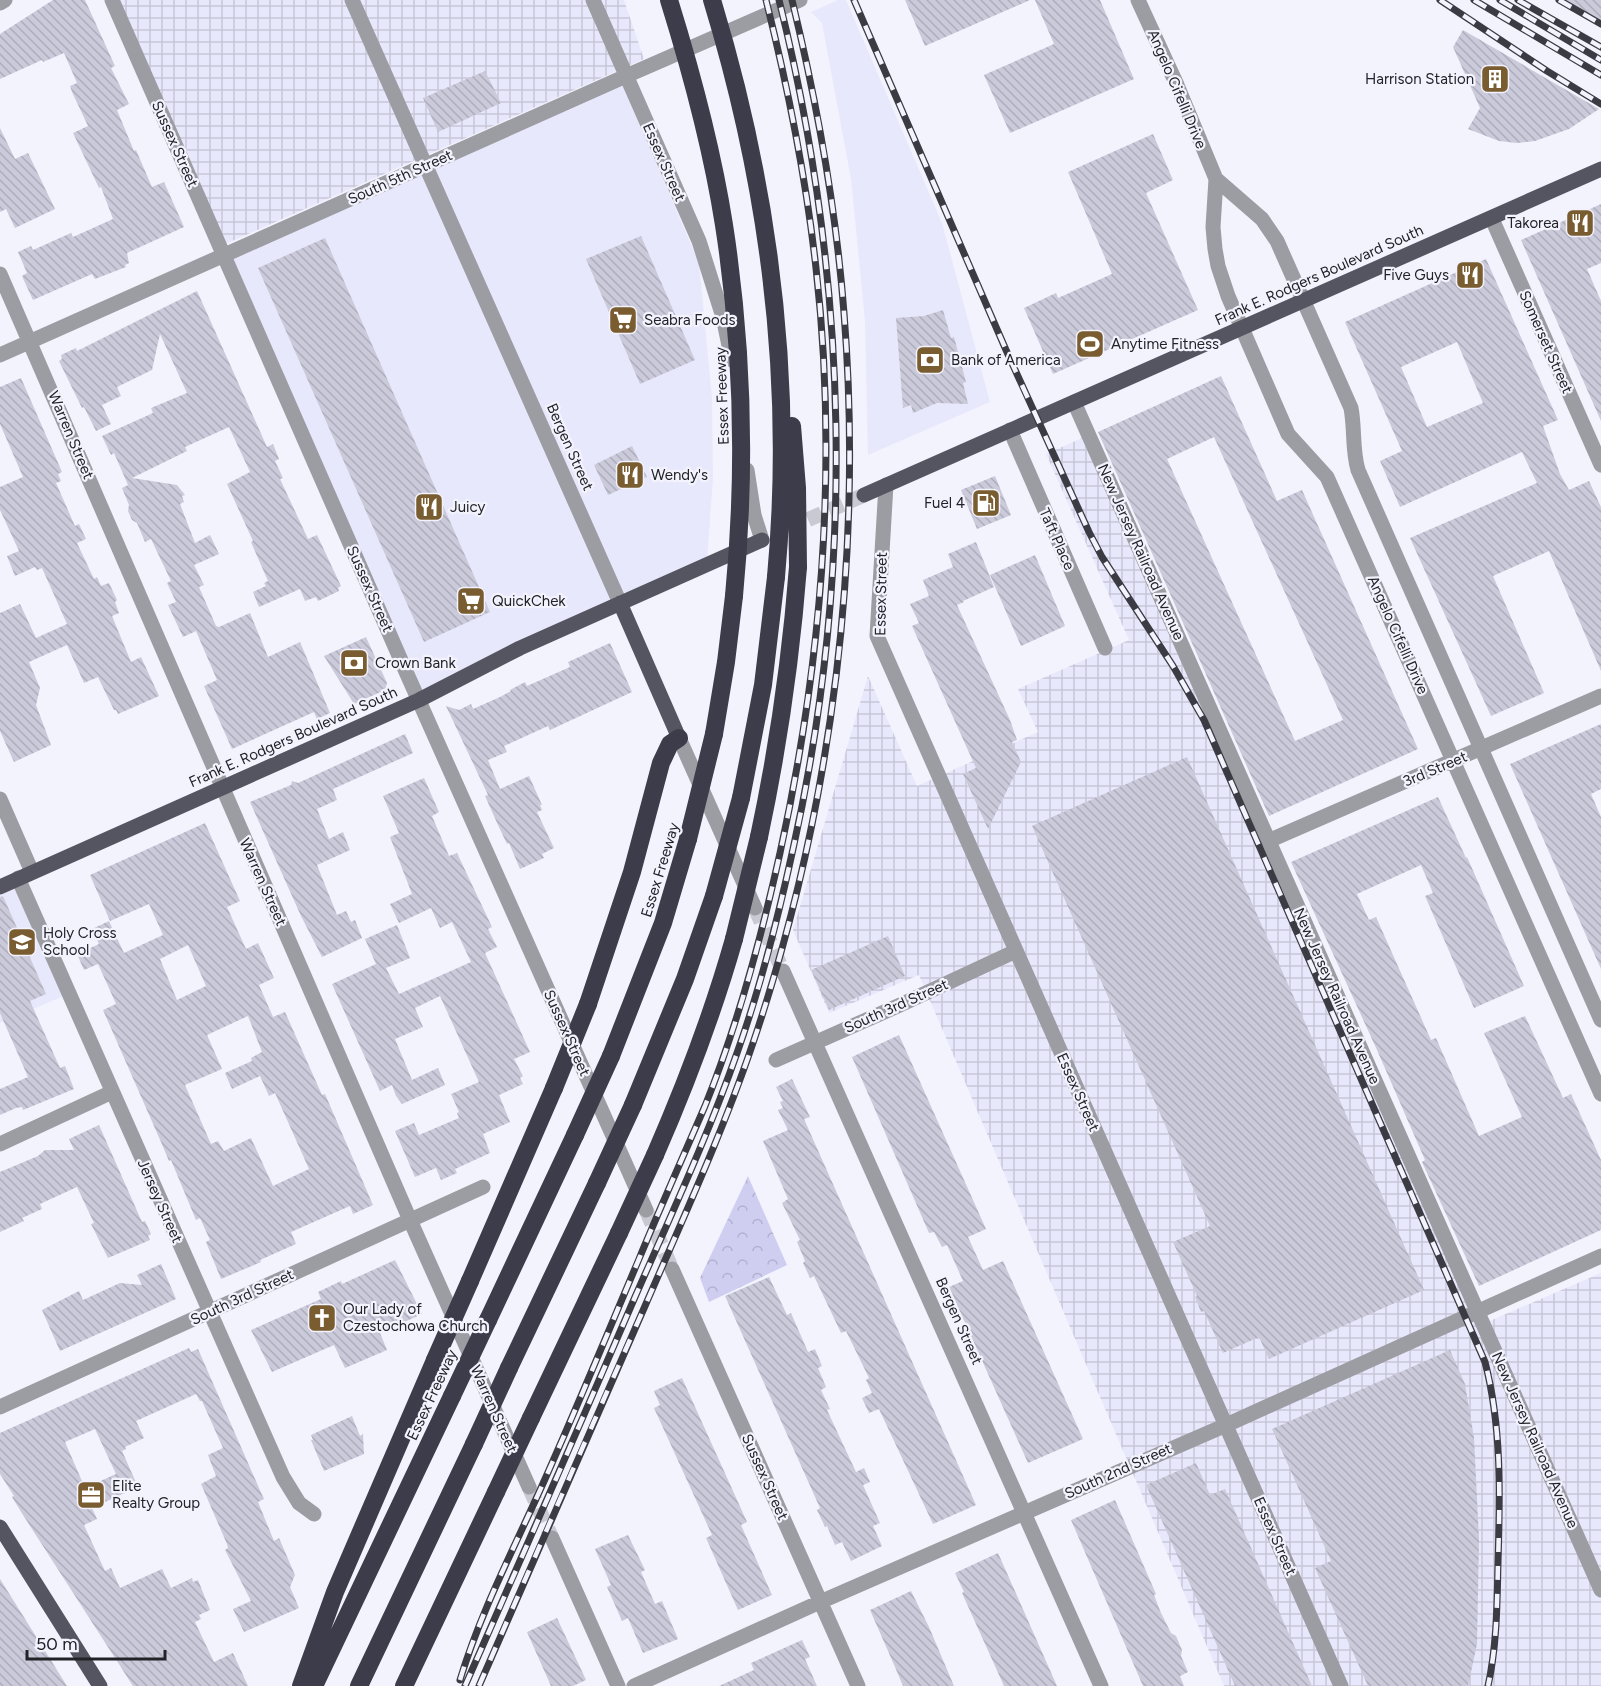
<svg xmlns="http://www.w3.org/2000/svg" width="1601" height="1686" font-family="Figtree,sans-serif">
<style>
.built{fill:#e8e8fc}
.industrial{fill:url(#industrial-grid)}
.park{fill:url(#park-crowns)}
.building{fill:url(#building-back-hatch);fill-rule:evenodd}
.lines{fill:none;stroke-linecap:round;stroke-linejoin:round}
.minor-tunnel{stroke:#c9c9d3;stroke-width:15;stroke-dasharray:15 8;stroke-linecap:butt}
.major-tunnel{stroke:#c9c9d3;stroke-width:15;stroke-dasharray:15 8;stroke-linecap:butt}
.minor{stroke:#9c9ca3;stroke-width:15}
.major{stroke:#555561;stroke-width:15}
.highway{stroke:#3c3c4a;stroke-width:18}
.rail-casing{stroke:#3b3b43;stroke-width:7}
.rail{stroke:#f3f3fe;stroke-width:4.5;stroke-dasharray:14;stroke-linecap:butt}
.highway-bridge{stroke:#3c3c4a;stroke-width:18}
.labels{text-anchor:middle;dominant-baseline:central;stroke-width:4.5;stroke-linejoin:round;paint-order:stroke}
.poi-label{font-size:15px;fill:#222229;stroke:#f3f3fe;text-anchor:start}
.street-label{font-size:15px;fill:#222229;stroke:#f3f3fe}
</style>
<defs>
<pattern id="industrial-grid" width="8" height="8" patternUnits="userSpaceOnUse" patternTransform="scale(1.5)"><rect width="8" height="8" fill="#e8e8fc"/><path d="M0 4h8M4 0v8" fill="none" stroke="#c7c7d8"/></pattern>
<pattern id="park-crowns" width="20" height="18" patternUnits="userSpaceOnUse" patternTransform="scale(1.5)"><rect width="20" height="18" fill="#cfcef1"/><path d="M2 6a3 3 0 1 1 6 0M12 15a3 3 0 1 1 6 0" fill="none" stroke="#b1b1cf"/></pattern>
<pattern id="building-back-hatch" width="6" height="6" patternUnits="userSpaceOnUse" patternTransform="scale(1.5)"><rect width="6" height="6" fill="#cacadb"/><path d="M-1 5l2 2M0 0l6 6M5-1l2 2" fill="none" stroke="#adadbc"/></pattern>
</defs>
<rect width="100%" height="100%" fill="#f3f3fe"/>
<path class="built" d="M838,0h8l96,223 48,179 -122,53 -3,-134 -14,-142 -29,-156 -11,-11z
M622,84l77,179 13,134 1,82 -6,82 -288,131 -190,-436z
M17,882l49,113 -66,28v-133z"/>
<path class="industrial" d="M114,0h510l20,59 -423,187z
M1082,438l396,888 123,-53v413h-377l-305,-711 -90,38 -36,-83 75,-254 49,110 121,-54 -20,-43 111,-49 -83,-186z"/>
<path class="park" d="M748,1176l39,89 -78,37 -9,-24z"/>
<path class="building" d="M53,0h32l30,66 -4,2 18,36 -12,6 17,41 2,-1 16,37 12,-5 20,45 -57,26 2,10 -4,2 1,2 -31,12 -3,-5 -59,26 -11,-24 5,-3 -9,-21 13,-6 2,4 38,-17 2,4 40,-18 -12,-32 -2,1 -26,-55 15,-7 -16,-34 -2,-6 7,-3 -13,-30 -21,9 -1,-2 -42,19v-45z
M905,0h125l-105,46z
M1035,0h65l34,79 -124,54 -26,-58 70,-31z
M1563,0h38v22z
M1463,30l136,79 -30,20 -34,12 -18,2 -18,-2 -31,-12 12,-21 -27,-61z
M485,71l16,32 -63,29 -15,-34z
M0,128l15,31 13,-6 27,56 -40,19 -9,-19 -6,3z
M1153,134l20,46 -27,13 52,117 -145,64 -29,-66 32,-15 2,5 54,-24 -44,-102z
M1601,204v59l-14,6 14,32v120l-80,-181z
M641,236l54,124 -55,24 -54,-125z
M325,238l165,374 -66,30 -166,-374z
M1486,259l72,161 -15,6 17,48 9,16 20,-9 12,26v164l-52,-120 -56,25 51,117 -53,23 -81,-178 127,-55 -15,-31 -122,55 -20,-46 22,-10 -57,-129zM1457,342l26,61 -56,24 -26,-60z
M197,291l70,156 6,-3 6,15 -4,2 8,17 -3,1 28,60 9,-4 24,51 -3,2 1,3 -21,10 -2,-4 -11,4 -5,-12 -41,18 -6,-15 13,-6 -2,-3 4,-2 -17,-39 2,-1 -26,-57 23,-12 -21,-45 -44,20 2,4 -55,27 45,7 8,10 -3,1 2,6 -4,2 15,39 15,-8 9,19 -25,11 10,20 -5,2 17,39 3,1 31,-14 18,44 32,-15 30,71 -13,6 -3,-7 -82,37 -28,-63 13,-6 -21,-49 -13,6 -15,-32 8,-3 -9,-19 4,-2 -20,-42 -6,3 -8,-19 -5,-3 -4,-9 1,-6 -7,-17 6,-3 -14,-32 -3,2 -9,-19 51,-23 -2,-5 36,-15 -27,-59 -8,36 -35,17 4,9 -19,9 9,19 -15,7 -12,-24 -2,1 -23,-47 3,-2 -1,-4 15,-7 1,3z
M943,310l8,28 3,-1 12,45 -3,1 5,21 -31,-1 -24,10 -2,-8 -8,3 -7,-90 28,-2z
M1221,376l56,125 25,-11 116,259 -149,67 -171,-384zM1214,437l129,283 -48,21 -128,-282z
M21,378l41,94 -4,2 3,7 -5,2 19,43 4,-2 7,15 -9,4 17,36 3,-2 4,9 8,-3 8,17 -2,2 4,11 -7,3 19,46 10,-5 18,39 -41,18 -2,-4h-2l-16,-33 -14,6 -17,-38 -38,17 11,26 -4,17 15,40 -37,17 -14,-31v-118l20,-9 16,34 31,-14 -25,-56 -5,2 -2,-3 -20,9 -8,-20 12,-5 -19,-41v-23l23,-10 -23,-53v-37z
M632,446l15,31 -39,18 -14,-30z
M995,476l16,39 -34,14 -16,-39z
M976,542l18,45 -31,14 1,1 -7,3 53,115 7,20 -5,2 9,20 -33,67 -25,-55 13,-6 -64,-142 7,-3 -9,-19 19,-8 -6,-16 30,-13 -5,-13z
M1035,555l30,71 -44,20 -31,-71z
M366,637l21,46 -2,7 -31,14 -30,-48z
M610,643l22,49 -82,38 -2,-4 -44,20 3,6 -19,8 12,29 29,-13 13,29h-2l2,5 -5,2 17,36 -12,6 2,4 -24,11 -11,-26 -2,1 -9,-19 -13,-29 3,-1 -42,-89 13,4 12,-6 2,5 27,-12 11,-6 -1,-1 15,-8 2,4 43,-19 -2,-5z
M1601,724v65l-10,5 10,23v152l-91,-205z
M405,734l8,19 -80,36 4,11 -20,9 12,30 14,-7 7,18 -33,15 20,50 9,-4 5,11 4,-2 7,18 -40,19 -21,-41 -51,-114 41,-17 1,-4 6,2z
M1187,757l237,533 -155,69 -10,-22 -36,16 -19,-42 -3,1 -6,-15 2,-1 -24,-54 37,-16 -178,-400z
M424,778l15,34 -7,4 17,40 8,-3 35,74 -4,2 9,18 -12,6 45,99 -16,7 9,17 -3,2 3,6 -24,11 11,27 -27,12 7,19 -35,16 2,4 -16,7 -5,-12 -21,9 -20,-46 19,-8 5,12 40,-17 -2,-5 2,-1 -8,-18 28,-12 -39,-86 -25,12 8,19 -28,12 17,41 26,-12 7,17 -43,19 -6,-8 -4,-11 -12,6 -48,-107 44,-20 -11,-25 32,-14 13,33 -24,10 13,26 72,-32 -19,-40 -12,6 -9,-20 -32,15 -9,-19 22,-10 -22,-57 9,-4 -16,-37z
M1438,797l28,61 1,-1 57,129 -50,22 -49,-112 8,-3 -12,-28 -64,29 12,26 7,-3 55,123 5,-2 43,98 43,-19 -38,-84 41,-17 38,82 8,-4 30,66v70l-122,56 -57,-124 3,-2 -48,-110 -86,-188z
M205,823l35,78 -13,6 19,42 12,-6 16,35 -15,7 14,32 12,-5 37,83 3,-1 48,111 -20,9 -3,-8 -59,26 5,12 -36,16 1,2 -40,17 -15,-37 4,-2 -10,-22 -4,2 -25,-60 -2,1 -8,-19 -58,-132 13,-6 -8,-18 -10,-22 -14,6 -7,-16 22,-10 -7,-15 17,-8 15,32 39,-18 -14,-31 -39,17 -20,-46zM188,945l18,41 -29,14 -17,-41zM248,1016l14,36 -11,6 1,3 -27,12 7,16 28,-13 9,20 6,-3 34,76 -36,17 -22,-48 -27,13 -6,-10 -7,3 -26,-59 37,-16 -15,-34z
M3,896l43,98 -16,7 30,67 5,-2 9,23 -51,21 -1,-3 -6,1 -16,7v-26l28,-12 -28,-64v-116z
M888,936l17,40 -76,34 -18,-40z
M899,1035l87,194 -18,8 15,33 20,-9 80,178 -55,24 -79,-176 14,-6 -16,-36 -5,2 -8,-15 -5,1 -77,-176z
M792,1079l18,38 -6,2 172,386 -43,19 -54,-115 -10,4 -7,-15 10,-5 -6,-13 3,-2 -23,-47 -5,2 -27,-57 -4,2 -7,-15 2,-2 -8,-19 3,-2 -18,-37 6,-4 -25,-58 25,-11 -10,-20 5,-2 -3,-6 3,-1 -7,-14z
M99,1125l43,97 3,-1 6,13 -3,2 2,4 -42,18 -17,-34 3,-1 -17,-36 -37,17 2,5 -20,9 2,3 -24,11v-60l38,-16 7,-6h29l-5,-11z
M395,1260l27,54 -42,19 7,17 -42,18 -11,-23 -62,27 -21,-42 70,-31 -3,-7 23,-11 1,3z
M161,1264l15,35 -116,52 -18,-41 37,-19 4,9 37,-17 22,2 -5,-10z
M769,1277l18,38 4,-2 17,39 7,-3 7,17 -4,2 8,19 -5,3 9,19 -3,1 29,62 8,-4 6,14 -7,3 17,38 -7,3 9,20 -31,15 -9,-19 -7,3 -8,-19 -2,1 -8,-17 3,-2 -95,-212z
M189,1348l2,4 7,-3 61,139 5,11 -6,3 16,39 5,-3 16,37 -5,12 9,21 -55,24 -11,-23 18,-8 -26,-51 3,-2 -1,-4 -26,-60 15,-8 -8,-21 15,-7 -21,-47h-2l-4,-7 -60,27 8,17 -19,9 1,2 -4,2 16,36 -46,21 5,11 -13,6 21,46 6,-3 9,20 42,-19 9,19 21,-10 1,4 5,-2 12,30 -11,5 2,4 -6,3 19,40 19,-9 15,33h-115l-110,-171 -11,-18 2,-1 -14,-22v-41zM95,1429l21,45 -31,14 -20,-46z
M1450,1350l15,34 9,54 5,101 -2,105 -9,42h-100l-53,-118 16,-7 -59,-132z
M682,1378l65,144 -6,3 31,70 -34,15 -32,-72 6,-3 -58,-127 6,-3 -6,-14z
M352,1416l8,20 3,-2 1,20 -40,17 -13,-31h2l-2,-5z
M1196,1463l14,32 15,-6 87,197h-77l-89,-201z
M1115,1500l41,94 -2,1 7,18 10,20 5,3 6,14 -1,6 7,16 -8,4 4,10h-41l-72,-166z
M628,1535l17,35 -4,2 14,32 7,-3 16,38 -35,14 -15,-35 -6,3 -15,-34 4,-2 -16,-36z
M998,1553l8,18 51,115h-53l-42,-93 2,-1 -9,-19z
M0,1579l42,67 25,40h-67z
M911,1591l18,36 25,59h-51l-8,-19 -25,-57z
M557,1618l29,62 -13,6h-22l-24,-54z
M802,1640l8,17 -5,2 12,27h-98l35,-16 -3,-7z"/>
<g class="lines">
<path class="minor-tunnel" d="M755,908l28,63
M646,1210l26,59
M529,1487l23,51"/>
<path class="major-tunnel" d="M787,529l77,-34"/>
<path class="minor" d="M112,0l295,674 239,536
M352,0l268,603
M593,0l106,241 24,76 9,43
M1138,0l39,85 39,94 -3,48 2,22 3,17 10,30 60,138 39,43 274,617
M0,3l5,-3
M1216,179l46,40 15,22 74,167c4,21 1,42 7,62l243,550
M1492,219l109,246
M0,274l410,946 119,267
M0,355l626,-279 174,-76
M1074,402l527,1188
M1010,430l95,218
M747,470l7,45 8,25
M886,485l-9,151 464,1050
M679,738l76,170
M0,799l32,73
M1268,841l333,-145
M18,878l265,599 16,26 15,11
M783,971l318,715
M776,1060l124,-55 116,-54
M0,1144l112,-52
M672,1269l186,417
M0,1407l483,-220
M552,1538l66,148
M634,1686l186,-84 406,-177 375,-169"/>
<path class="major" d="M864,495l737,-326
M620,603l59,135
M0,887l419,-187 101,-52 242,-108
M0,1527l100,159"/>
<path class="highway" d="M714,734l12,-72 8,-66
M741,798l22,-113 13,-108
M759,837c19,-89 32,-179 39,-270
M588,1004l44,-132 29,-109 9,-19 9,-6
M611,1056l52,-133 25,-84
M633,1105l52,-126 29,-83
M655,1155c31,-71 58,-142 79,-216
M470,1281l84,-193
M488,1320l87,-185
M509,1368l88,-185
M531,1418l88,-185
M301,1686l34,-94 100,-232
M314,1686l138,-290
M359,1686l115,-242
M404,1686l92,-194"/>
<g class="rail-casing">
<path id="rail" d="M854,0l152,350 83,182 13,25 71,109 31,54 281,642c17,65 15,134 13,201 -1,41 -1,82 -10,123
M1440,0l107,71 54,33
M1474,0l127,75
M1500,0l101,60
M1518,0l83,47
M1559,0l42,24
M460,1680c22,-73 59,-141 89,-210 31,-70 60,-140 90,-211 21,-51 44,-102 66,-153 33,-82 56,-167 75,-253 42,-191 58,-390 36,-585 -10,-90 -28,-180 -50,-268
M465,1686c57,-129 114,-259 170,-389 35,-80 73,-161 102,-244 24,-67 41,-135 56,-204 63,-282 56,-569 -14,-849
M479,1686c55,-127 110,-254 166,-380 40,-92 82,-183 113,-278 75,-229 105,-475 86,-715 -8,-106 -27,-210 -52,-313"/>
</g>
<use href="#rail" class="rail"/>
<path class="highway-bridge" d="M669,0c23,74 43,148 55,225 19,123 22,247 10,371
M712,0c57,187 82,382 64,577
M792,426l5,62 1,79
M688,839l26,-105
M714,896l27,-98
M734,939l25,-102
M554,1088l34,-84
M575,1135l36,-79
M597,1183l36,-78
M619,1233l36,-78
M435,1360l35,-79
M452,1396l36,-76
M474,1444l35,-76
M496,1492l35,-74"/>
</g>
<defs>
<g id="building-square" transform="scale(1.5)"><rect x="-9" y="-9" width="18" height="18" rx="4" fill="#795c30" stroke="#f3f3fe"/><path d="M-4-6H4V6H1V3H-1V6H-4ZM-2.5-4.3h1.7v1.8h-1.7ZM.8-4.3h1.7v1.8H.8ZM-2.5-1h1.7V.8h-1.7ZM.8-1h1.7V.8H.8Z" fill="#fff"/></g>
<g id="restaurant-square" transform="scale(1.5)"><rect x="-9" y="-9" width="18" height="18" rx="4" fill="#795c30" stroke="#f3f3fe"/><path d="M-5-6h1v4h1v-4h1v4h1v-4h1v5L-1.5 .5V6h-2V.5L-5-1ZM5-6V6H3V1.5H1.5Q1.5-4 5-6Z" fill="#fff"/></g>
<g id="supermarket-square" transform="scale(1.5)"><rect x="-9" y="-9" width="18" height="18" rx="4" fill="#795c30" stroke="#f3f3fe"/><path d="M-6-5.5h2.5l.6 2H6L4.5 2H-2.5L-4.4-4H-6ZM-1.5 3.2a1.3 1.3 0 1 0 .1 0ZM3 3.2a1.3 1.3 0 1 0 .1 0Z" fill="#fff"/></g>
<g id="stadium-square" transform="scale(1.5)"><rect x="-9" y="-9" width="18" height="18" rx="4" fill="#795c30" stroke="#f3f3fe"/><path d="M0-5a6.5 5 0 1 0 0 10a6.5 5 0 1 0 0-10ZM-3.5-1.8h7v3.6h-7Z" fill="#fff"/></g>
<g id="bank-square" transform="scale(1.5)"><rect x="-9" y="-9" width="18" height="18" rx="4" fill="#795c30" stroke="#f3f3fe"/><path d="M-6-4H6V4H-6ZM0-2.3a2.3 2.3 0 1 0 0 4.6a2.3 2.3 0 1 0 0-4.6Z" fill="#fff"/></g>
<g id="fuel-square" transform="scale(1.5)"><rect x="-9" y="-9" width="18" height="18" rx="4" fill="#795c30" stroke="#f3f3fe"/><path d="M-5.5-6h7V0h2V4h1.3V-2.5L3-4.5l.8-.8L6-3V5H2.5V1h-1V6h-7ZM-4.2-4.7v3.2H.2V-4.7Z" fill="#fff"/></g>
<g id="school-square" transform="scale(1.5)"><rect x="-9" y="-9" width="18" height="18" rx="4" fill="#795c30" stroke="#f3f3fe"/><path d="M0-5L7-2L0 1L-7-2ZM-4 1L0 2.5L4 1V4Q0 6-4 4Z" fill="#fff"/></g>
<g id="church-square" transform="scale(1.5)"><rect x="-9" y="-9" width="18" height="18" rx="4" fill="#795c30" stroke="#f3f3fe"/><path d="M-1.2-6h2.4v3.5h3.3v2.4h-3.3V6h-2.4V-.1h-3.3v-2.4h3.3Z" fill="#fff"/></g>
<g id="office-square" transform="scale(1.5)"><rect x="-9" y="-9" width="18" height="18" rx="4" fill="#795c30" stroke="#f3f3fe"/><path d="M-6-3h4V-5.5h4V-3h4V5H-6ZM-1-4.5V-3h2v-1.5ZM-6 0V1H6V0Z" fill="#fff"/></g>
</defs>
<g fill-rule="evenodd">
<use href="#building-square" x="1495" y="79"/>
<use href="#restaurant-square" x="1580" y="223"/>
<use href="#restaurant-square" x="1470" y="275"/>
<use href="#supermarket-square" x="623" y="320"/>
<use href="#stadium-square" x="1090" y="344"/>
<use href="#bank-square" x="930" y="360"/>
<use href="#restaurant-square" x="630" y="475"/>
<use href="#fuel-square" x="986" y="503"/>
<use href="#restaurant-square" x="429" y="507"/>
<use href="#supermarket-square" x="471" y="601"/>
<use href="#bank-square" x="354" y="663"/>
<use href="#school-square" x="22" y="942"/>
<use href="#church-square" x="322" y="1318"/>
<use href="#office-square" x="91" y="1495"/>
</g>
<g class="labels">
<g class="poi-label">
<text x="1474" y="79" text-anchor="end">Harrison Station</text>
<text x="1559" y="223" text-anchor="end">Takorea</text>
<text x="1449" y="275" text-anchor="end">Five Guys</text>
<text x="644" y="320">Seabra Foods</text>
<text x="1111" y="344">Anytime Fitness</text>
<text x="951" y="360">Bank of America</text>
<text x="651" y="475">Wendy's</text>
<text x="965" y="503" text-anchor="end">Fuel 4</text>
<text x="450" y="507">Juicy</text>
<text x="492" y="601">QuickChek</text>
<text x="375" y="663">Crown Bank</text>
<text x="43" y="933">Holy Cross<tspan x="43" dy="17">School</tspan></text>
<text x="343" y="1309">Our Lady of<tspan x="343" dy="17">Czestochowa Church</tspan></text>
<text x="112" y="1486">Elite<tspan x="112" dy="17">Realty Group</tspan></text>
</g>
<g class="street-label">
<text transform="translate(1177 89) rotate(67)">Angelo Cifelli Drive</text>
<text transform="translate(175 144) rotate(66)">Sussex Street</text>
<text transform="translate(664 162) rotate(66)">Essex Street</text>
<text transform="translate(400 177) rotate(-24)">South 5th Street</text>
<text transform="translate(1319 275) rotate(-24)">Frank E. Rodgers Boulevard South</text>
<text transform="translate(1546 342) rotate(66)">Somerset Street</text>
<text transform="translate(722 396) rotate(-92)">Essex Freeway</text>
<text transform="translate(71 435) rotate(67)">Warren Street</text>
<text transform="translate(570 447) rotate(66)">Bergen Street</text>
<text transform="translate(1057 539) rotate(66)">Taft Place</text>
<text transform="translate(1141 552) rotate(66)">New Jersey Railroad Avenue</text>
<text transform="translate(370 589) rotate(66)">Sussex Street</text>
<text transform="translate(881 594) rotate(-89)">Essex Street</text>
<text transform="translate(1398 635) rotate(66)">Angelo Cifelli Drive</text>
<text transform="translate(293 737) rotate(-24)">Frank E. Rodgers Boulevard South</text>
<text transform="translate(1435 769) rotate(-23)">3rd Street</text>
<text transform="translate(660 870) rotate(-73)">Essex Freeway</text>
<text transform="translate(263 882) rotate(66)">Warren Street</text>
<text transform="translate(1337 996) rotate(66)">New Jersey Railroad Avenue</text>
<text transform="translate(896 1006) rotate(-24)">South 3rd Street</text>
<text transform="translate(567 1033) rotate(66)">Sussex Street</text>
<text transform="translate(1078 1092) rotate(66)">Essex Street</text>
<text transform="translate(160 1201) rotate(66)">Jersey Street</text>
<text transform="translate(242 1297) rotate(-25)">South 3rd Street</text>
<text transform="translate(959 1321) rotate(66)">Bergen Street</text>
<text transform="translate(432 1395) rotate(-65)">Essex Freeway</text>
<text transform="translate(494 1409) rotate(66)">Warren Street</text>
<text transform="translate(1535 1440) rotate(66)">New Jersey Railroad Avenue</text>
<text transform="translate(1118 1471) rotate(-24)">South 2nd Street</text>
<text transform="translate(765 1477) rotate(66)">Sussex Street</text>
<text transform="translate(1275 1536) rotate(66)">Essex Street</text>
</g>
</g>
<path d="M27 1650v9h138v-9" fill="none" stroke="#222229" stroke-width="3"/>
<text x="36" y="1650" font-size="18" fill="#222229" stroke="#f3f3fe" stroke-width="4.5" paint-order="stroke">50 m</text>
</svg>
